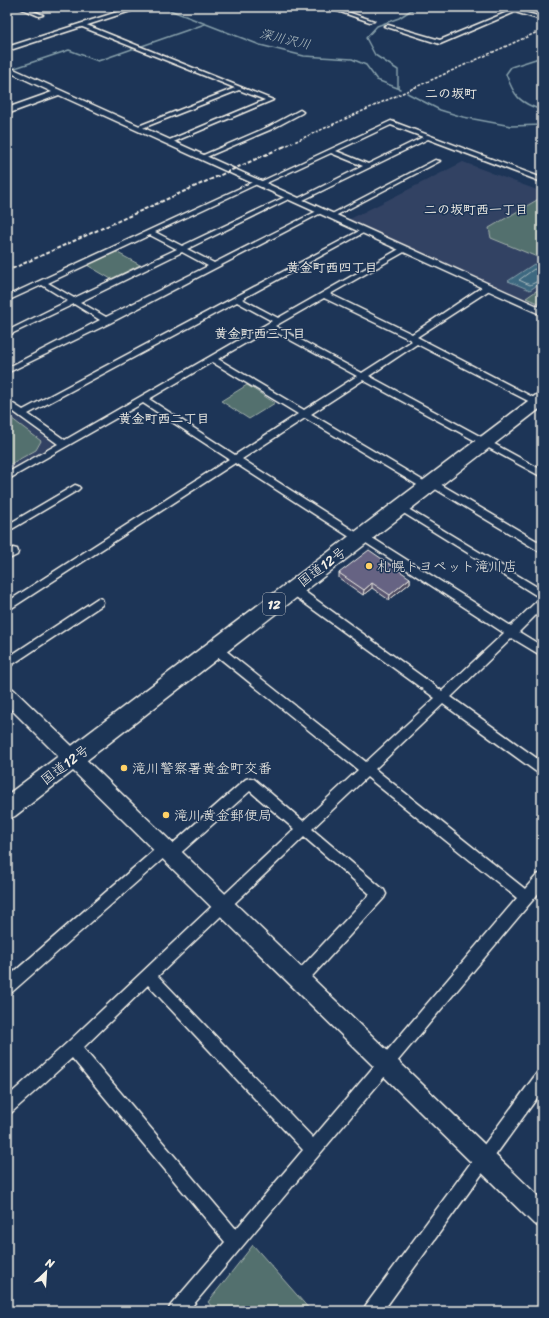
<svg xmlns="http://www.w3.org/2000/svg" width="549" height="1318" font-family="Sriracha,'Klee One',sans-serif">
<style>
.built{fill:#334364}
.green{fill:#52706e;stroke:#a3b0ab}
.water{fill:#3c6880;stroke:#869faa}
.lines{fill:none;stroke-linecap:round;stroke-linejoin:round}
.shore{stroke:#aababe;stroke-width:1}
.stream{stroke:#869faa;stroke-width:1.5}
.street-casing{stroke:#f4f1e8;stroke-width:3}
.secondary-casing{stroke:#f4f1e8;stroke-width:3}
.highway-casing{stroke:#f4f1e8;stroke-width:3}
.street{fill:#1d3557;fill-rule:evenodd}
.secondary{fill:#1d3557;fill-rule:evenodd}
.highway{fill:#1d3557;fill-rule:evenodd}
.rail-far1{stroke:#f4f1e8;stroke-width:1.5;stroke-dasharray:3 1.5;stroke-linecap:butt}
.rail{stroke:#f4f1e8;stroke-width:2;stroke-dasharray:4 2;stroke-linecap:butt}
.wall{fill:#585571;stroke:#f4f1e8}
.shaded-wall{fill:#47455c;stroke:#f4f1e8}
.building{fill:#666383;stroke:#f4f1e8}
.poi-dot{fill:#ffd166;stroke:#1d3557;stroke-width:1.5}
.labels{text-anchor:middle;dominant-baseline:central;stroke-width:3;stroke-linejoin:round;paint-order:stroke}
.far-water-label{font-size:13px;font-style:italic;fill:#b4c1c4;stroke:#1d3557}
.far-quarter-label{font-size:13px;font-weight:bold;fill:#f4f1e8;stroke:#1d3557}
.far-neighbourhood-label{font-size:13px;font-weight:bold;fill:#f4f1e8;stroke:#1d3557}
.shield{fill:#1d3557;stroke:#b4b9bc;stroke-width:1}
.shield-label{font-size:13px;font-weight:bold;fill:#f4f1e8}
.poi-label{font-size:14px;fill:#f4f1e8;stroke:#1d3557;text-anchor:start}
.street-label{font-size:14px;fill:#f4f1e8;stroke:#1d3557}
</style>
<rect width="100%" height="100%" fill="#1d3557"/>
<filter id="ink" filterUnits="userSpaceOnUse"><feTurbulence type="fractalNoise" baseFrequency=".025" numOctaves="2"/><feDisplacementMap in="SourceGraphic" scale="8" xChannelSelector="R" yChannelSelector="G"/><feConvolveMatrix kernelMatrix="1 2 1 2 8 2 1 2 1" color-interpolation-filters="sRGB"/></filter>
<g filter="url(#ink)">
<path class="built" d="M463,162l79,30v115l-194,-87z
M7,410l47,34 -47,27z"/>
<path class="green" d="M542,197v62l-51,-21 -2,-10z
M116,252l24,13 -29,14 -24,-14z
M542,287v18l-16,-7z
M247,385l28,18 -26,16 -28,-18z
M7,415l34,26 -5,9 -29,16z
M253,1245l58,66h-96l-7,-9z"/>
<path class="water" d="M534,264l8,4v14l-12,8 -22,-9z"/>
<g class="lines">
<path class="shore" d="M542,271l-8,-2 -15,11 11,5 12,-6"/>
<path class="stream" d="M162,7l98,38 44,11 48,3 14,6 11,15 23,9
M139,47l66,-23
M542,57l-31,10 -5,7c8,22 13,29 36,36
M15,68l54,-18 29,11 37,-13
M398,88v-18l-23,-15 -9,-17 11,-12 22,-8 17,-11
M407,93l33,17 23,7 48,9 31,-1"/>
<g class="street-casing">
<path id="street" d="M18,7h6l19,8 -4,1z
M326,7h7l41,14 -4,1z
M500,7l14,2 11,-2 -6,4 23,6v3l-27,-8 -75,32 -56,-18 4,-1 52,15 70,-29z
M80,24h4l189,76 -102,43h-4v-2l98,-41 -26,-10 -99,39h-4v-2l99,-39 -155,-62z
M300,110l3,2 -1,1 -30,16 -68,29 -5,-1 69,-30z
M391,121l151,57v4l-114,-43 -129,63h-4v-2l68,-34 -32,-13 -69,32 -5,-1 -102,48 27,14 105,-50h4v2l-104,51 27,14 105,-53h4v2l-213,111 -103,50v-5l93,-48 -26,-16 -67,32v-5l61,-30 -26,-16 -35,16v-5l248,-115 5,1zM391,125l32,12 -55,27 -32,-13zM150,235l27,14 -103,49 -26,-15zM182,252l26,14 -102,51 -26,-15z
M435,160l5,1 -107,56 -5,-1z
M363,229l2,1v2l-123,67 36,19 125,-71 4,2 -1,2 -76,43 82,40 73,-49h6v4l-74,48 125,65v6l-125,-64 -48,32 173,94v7l-179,-97 -52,34 116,69 2,-2h6l107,63v9l-110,-66 -2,2h-6l-119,-71 -63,41 117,75 4,-1 3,1 145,92 27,-26 4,-1v10l-23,23 23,14v10l-30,-18 -61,59 91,65v12l-4,-1 -95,-69 -68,65 150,120 12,-14 5,-2v16l-354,422h-20l3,-6 54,-63 -153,-184 -60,54 -5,3v-18l61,-55 226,-213 -44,-38 -75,67 -5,2 -5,-3 -153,135 -5,2v-16l153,-133 5,-2 5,3 76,-67 4,-1 4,1 49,42 55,-51 -146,-118 -1,-3 1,-3 4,-1 4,1 146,116 69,-64 -146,-106 -1,-3 1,-3h8l145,105 62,-58 -141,-92 -4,1 -3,-1 -121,-78 -228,148v-9l222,-143 -86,-56 -136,77v-7l51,-29 -51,-37v-7l16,10zM324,298l85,41 3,2 -50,32 -87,-47zM237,302l35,19 -207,119 -37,-26zM270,329l87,47 -53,34 -86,-51zM212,362l86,52 -63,41 -86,-56zM367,777l150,121 -204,240 -155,-162 146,-139 66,57 -76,81 -2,5 2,5 5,2 5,-2 80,-87 2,-4 -2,-4 -72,-61zM148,985l155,165 -67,79 -153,-181z
M75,485l3,1 2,2 -2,2 -71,42v-7z
M400,504l142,86v9l-145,-90 -2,-2z
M13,548l4,1 1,3 -1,3 -10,5v-9z
M98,598l4,1 1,3 -1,3 -95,63v-10z
M542,1070v21l-159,220h-20l3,-6 171,-232z"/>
</g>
<g class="secondary-casing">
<path id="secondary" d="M133,7h10l-136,44v-4z
M7,66l535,242v7l-483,-220 -52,19v-6l45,-16 -45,-21z
M7,687l6,2 529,511v28l-8,-4 -468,-460 -59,-59z"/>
</g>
<g class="highway-casing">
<path id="highway" d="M542,394v13l-527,409 -8,4v-25l529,-400z"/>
</g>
<use href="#street" class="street"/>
<use href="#secondary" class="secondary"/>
<use href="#highway" class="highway"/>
<path class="rail-far1" d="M283,147l259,-117"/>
<path class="rail" d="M7,271l278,-125"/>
</g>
<path class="wall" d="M339,573l71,5v5l-21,17 -17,-12 -9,7 -24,-17z"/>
<path class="shaded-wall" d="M410,578v5l-21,17 1,-5z
M372,583v5l-9,7 1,-5z"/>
<path class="building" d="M369,550l41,28 -20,17 -18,-12 -8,7 -25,-17z"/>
</g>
<g class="poi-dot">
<circle cx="369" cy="566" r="4"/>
<circle cx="124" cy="768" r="4"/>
<circle cx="166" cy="815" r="4"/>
</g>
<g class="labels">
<g class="far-water-label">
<text transform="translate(285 39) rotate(13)">深川沢川</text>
</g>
<g class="far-quarter-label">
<text x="451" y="93">二の坂町</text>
</g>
<g class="far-neighbourhood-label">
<text x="476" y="209">二の坂町西一丁目</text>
<text x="332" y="267">黄金町西四丁目</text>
<text x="260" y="333">黄金町西三丁目</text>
<text x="164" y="418">黄金町西二丁目</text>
</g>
<rect class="shield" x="263" y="593" width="22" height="22" rx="3"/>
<g class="shield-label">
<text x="274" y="604">12</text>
</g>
<g class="poi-label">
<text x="377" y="566">札幌トヨペット滝川店</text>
<text x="132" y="768">滝川警察署黄金町交番</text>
<text x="174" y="815">滝川黄金郵便局</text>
</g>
<g class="street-label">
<text transform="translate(322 567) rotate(-37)">国道12号</text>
<text transform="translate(65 765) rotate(-37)">国道12号</text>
</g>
</g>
<rect width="549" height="1318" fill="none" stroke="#1d3557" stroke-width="24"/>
<rect x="12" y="12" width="525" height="1294" fill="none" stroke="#f4f1e8" stroke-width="1.5" filter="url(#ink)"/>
<g transform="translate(46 1272) rotate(25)" stroke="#1d3557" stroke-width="3" paint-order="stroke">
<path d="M0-3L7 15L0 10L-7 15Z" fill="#f4f1e8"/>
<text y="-6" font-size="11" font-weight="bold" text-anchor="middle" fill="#f4f1e8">N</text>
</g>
</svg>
